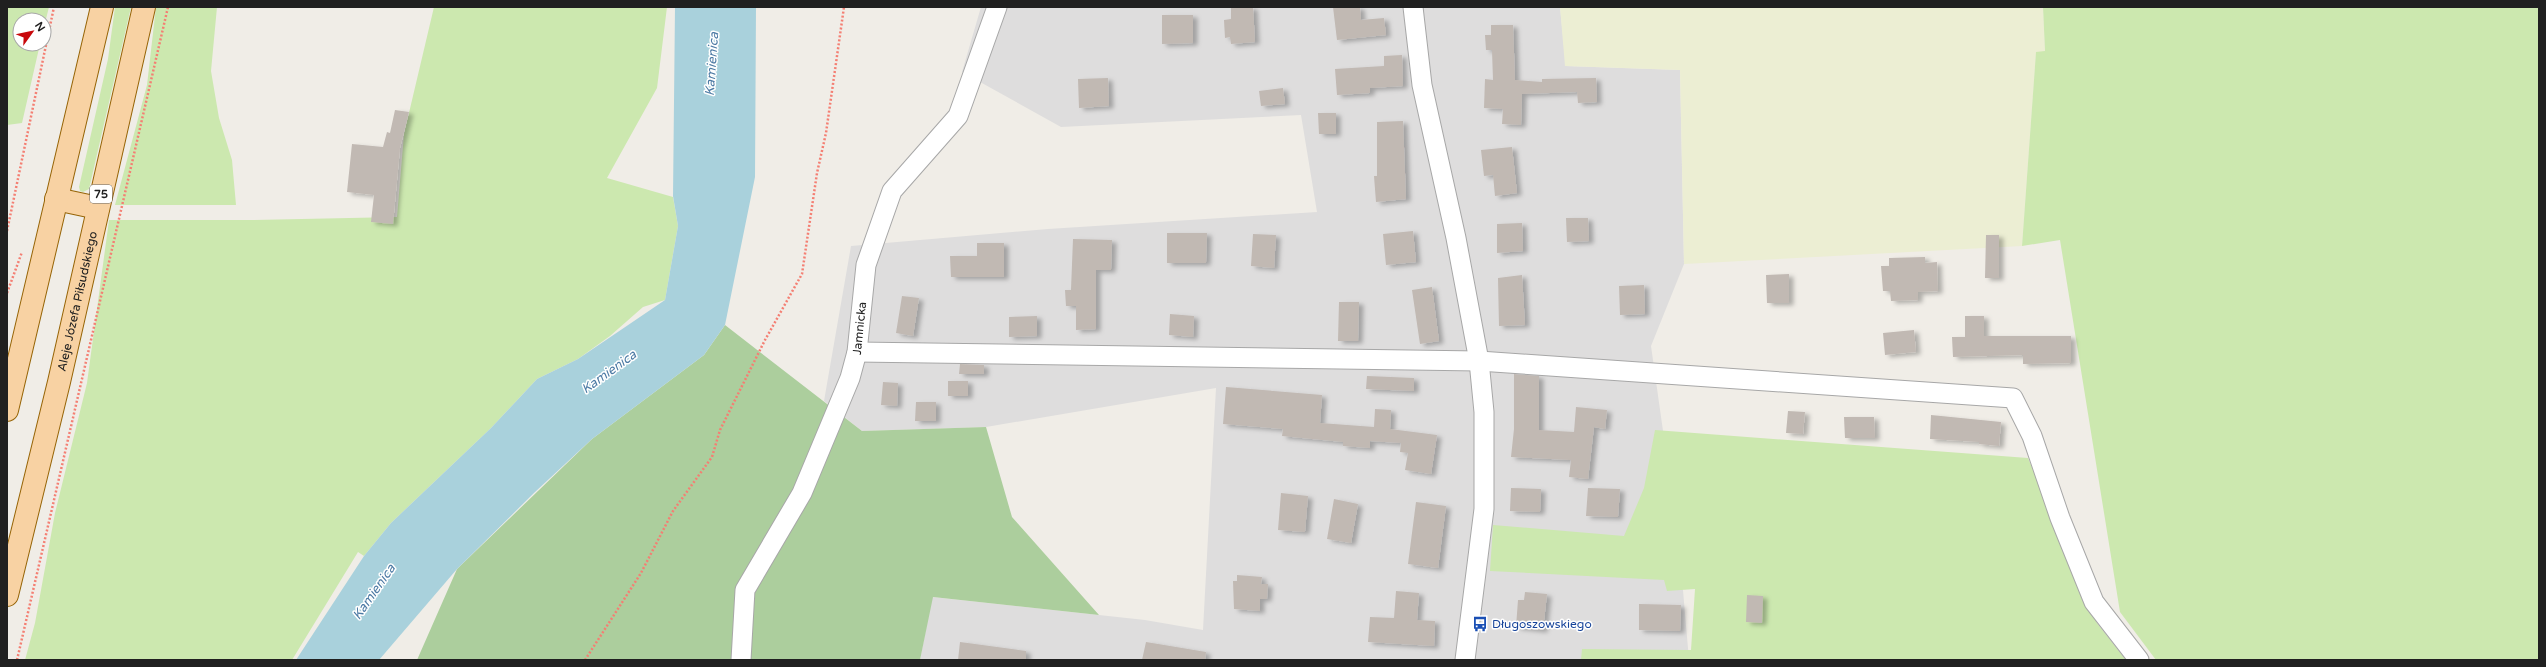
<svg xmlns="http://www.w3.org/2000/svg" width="2546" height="667" font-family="'Varela Round',sans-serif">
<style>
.residential{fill:#dedddd}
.farmland{fill:#eceed3}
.grass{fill:#cce8af}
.forest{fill:#acce9d}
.water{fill:#a9d1dc}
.building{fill:#c1b9b3;filter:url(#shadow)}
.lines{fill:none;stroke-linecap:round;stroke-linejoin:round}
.minor-casing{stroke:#a7a7a7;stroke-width:21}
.major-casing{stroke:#966406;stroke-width:24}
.path{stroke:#f47f73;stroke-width:2.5;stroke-dasharray:2 2;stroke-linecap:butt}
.minor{stroke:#fff;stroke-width:19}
.major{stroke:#f8d2a3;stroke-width:22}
.labels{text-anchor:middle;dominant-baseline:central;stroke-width:3;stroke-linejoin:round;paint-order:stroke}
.shield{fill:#fff;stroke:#636363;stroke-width:1}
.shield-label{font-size:11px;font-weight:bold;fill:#202020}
.street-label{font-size:12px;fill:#202020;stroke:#fff}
.transit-label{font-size:12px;fill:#164399;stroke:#fff;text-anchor:start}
.water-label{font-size:13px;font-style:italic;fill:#4c7aa4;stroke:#fff}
</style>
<defs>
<filter id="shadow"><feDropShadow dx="4.5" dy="2.5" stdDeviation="2" flood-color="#0004"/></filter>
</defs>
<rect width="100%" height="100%" fill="#f0ede7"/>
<path class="residential" d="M981,7h579l6,59 114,4 4,194 -33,82 28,198 10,116h-769l12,-63 213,23 58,10 13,-242 -230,39 -124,4 -38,-30 27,-155 197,-17 269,-17 -16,-97 -240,12 -99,-55z"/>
<path class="farmland" d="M1560,7h483l2,45 -9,1 -14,193 -338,18 -4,-194 -115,-4z"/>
<path class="grass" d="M7,7h42l-5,20v-7h-24v24h20l-18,79 -15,2z
M115,7h16l-42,182 -6,3 -3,-1 -1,-4 29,-128z
M156,7h61l-6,64 8,47 13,42 4,45h-121l32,-120z
M434,7h233l-10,81 -50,90 66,19 5,29 -13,74 -22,7 -33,29 -32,23 -41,20 -46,49 -100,95 -27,33 -6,-4 -66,108h-267l10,-37 20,-110 32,-130 22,-163h143l145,-3 7,-83z
M2043,7h496v653h-383l-36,-48 -60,-372 -38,6 14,-194 9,-1z
M1655,430l373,28 69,165 29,37h-545l1,-11 109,1 4,-61 -28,2 -3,-11 -174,-9 3,-46 131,11 20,-48z"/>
<path class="forest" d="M725,325l137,106 124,-4 26,90 87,98 -166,-18 -13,63h-503l40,-91 135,-130 112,-84z"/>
<path class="water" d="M675,7h81l-1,170 -30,148 -21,30 -112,84 -57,53 -78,77 -78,91h-83l68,-104 27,-33 100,-95 46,-49 41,-20 87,-59 13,-74 -5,-30z"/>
<path class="building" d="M1253,7l2,35 -24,2 -1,-7 -5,1 -1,-18 7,-1v-11z
M1333,7h27l1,13 23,-2 2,17 -49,5z
M1162,15h31v28l-31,1z
M1491,25h22l2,55 27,2v-3l54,-1 1,24 -19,1 -1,-11 -55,2 -1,31 -19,-1 1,-15 -19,-1 1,-29 8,1 -1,-30h-6l-1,-15h6z
M1402,55l1,31 -33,2v5l-33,2 -2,-26 49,-3v-10z
M1108,78l1,28 -30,2 -1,-29z
M1283,88l2,16 -24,2 -2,-15z
M395,110l14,2 -9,36 -7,76 -22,-2 3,-27 -27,-3 5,-48 31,3 4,-15 3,1z
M1318,113h18v21h-17z
M1403,121l3,78 -30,3 -2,-26h3v-54z
M1512,147l5,46 -22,3 -2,-21 -9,1 -3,-26z
M1566,218h22l1,23 -22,1z
M1522,223l1,28 -26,2v-29z
M1413,231l3,31 -30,3 -3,-31z
M1167,233h40l-1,30h-39z
M1253,234l23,1 -2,33 -23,-2z
M1986,235h13v43h-14z
M1073,239l39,1 -1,30h-15v59l-20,1v-24h-10l-1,-16h6z
M977,243h27v34h-53l-1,-21h27z
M1925,257v6l12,-1 1,29 -20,1v8l-27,1 -1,-10h-7l-2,-25h8v-8z
M1789,274v29h-22l-1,-28z
M1522,275l3,50 -26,1 -1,-48z
M1644,285l1,29 -25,1 -1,-29z
M1432,287l7,54 -19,3 -8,-54z
M902,296l17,2 -6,38 -17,-3z
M1339,302h20l-1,39h-20z
M1170,314l24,2 -1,21 -24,-2z
M1037,316v20l-28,1v-20z
M1965,316h19v20h87v27l-48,1v-9l-70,2 -1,-20h13z
M1914,330l2,22 -31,3 -2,-22z
M960,364l24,1v9h-25z
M1514,374l25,2v54l35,2 2,-25 31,3 -2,19 -11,-2 -6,52 -19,-2 2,-17 -60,-3 3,-28z
M1367,376l47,2v13l-48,-2z
M948,381h20v15h-20z
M883,382l15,1 -1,23 -16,-1z
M1226,387l96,8 -2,28 54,4 1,-18 16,1 -1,19 47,6 -6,39 -26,-4 3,-17 -8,-1 1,-9 -31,-2v7l-27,-2v-4l-61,-6 1,-7 -60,-5z
M916,402h20v19h-21z
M1788,411l17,1 -2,22 -17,-1z
M1931,415l70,7 -2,24 -20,-2v-2l-49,-3z
M1844,417h30l1,21h-30z
M1511,488l30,1 -1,23 -30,-1z
M1588,488l32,1 -2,28 -32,-1z
M1281,493l27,3 -3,36 -27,-2z
M1334,499l24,5 -7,39 -24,-4z
M1416,502l30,4 -8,62 -30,-4z
M1237,575l25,2 -1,7h7l-1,15h-7v12l-26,-2 -1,-28h4z
M1396,591l23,2 -2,27 18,1 -1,25 -66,-4 2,-25 24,1z
M1525,592l22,2 -4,36 -27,-3 2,-27h6z
M1747,595l16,1 -1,27 -16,-1z
M1639,604l42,1 -1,26 -41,-1z
M960,642l66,9v9h-68z
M1146,642l60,10 -1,8h-63z"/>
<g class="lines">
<g class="minor-casing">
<g id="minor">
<path d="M1413,7l9,78 34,153 23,123 5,51v97l-19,151"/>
<path d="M857,352l622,9 534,37 19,38 28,82 34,84 45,58"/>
<path id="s1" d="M741,660l4,-70 57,-97 48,-115 7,-26 9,-87 26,-74 66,-75 39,-109"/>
</g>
</g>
<g class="major-casing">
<g id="major">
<path d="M56,199l42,9"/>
<path d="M7,410l95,-403"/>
<path id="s2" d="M7,595l52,-213 85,-375"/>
</g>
</g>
<path class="path" d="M7,231l47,-224
M7,293l15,-41
M17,660l151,-653
M585,660l56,-87 32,-62 39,-54 8,-27 45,-90 37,-66 15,-101 9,-40 18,-126"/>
<use href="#minor" class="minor"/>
<use href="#major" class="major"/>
</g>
<defs>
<g id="bus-bare" transform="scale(1.2)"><path d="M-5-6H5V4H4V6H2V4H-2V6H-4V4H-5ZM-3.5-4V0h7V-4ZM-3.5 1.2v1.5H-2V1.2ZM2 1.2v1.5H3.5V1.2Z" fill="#1a4fb4" stroke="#fff" stroke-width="2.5" paint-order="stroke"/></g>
</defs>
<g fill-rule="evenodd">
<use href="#bus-bare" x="1480" y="624"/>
</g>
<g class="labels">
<rect class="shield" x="90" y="185" width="22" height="18" rx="3"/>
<g class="shield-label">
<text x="101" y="194">75</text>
</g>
<g class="street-label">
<text stroke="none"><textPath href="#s2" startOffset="302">Aleje Józefa Piłsudskiego</textPath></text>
<text stroke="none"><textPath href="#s1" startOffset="358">Jamnicka</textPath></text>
</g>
<g class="transit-label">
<text x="1492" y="624">Długoszowskiego</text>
</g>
<g class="water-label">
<text transform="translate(712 64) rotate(-86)">Kamienica</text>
<text transform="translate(609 372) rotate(-36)">Kamienica</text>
<text transform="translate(374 592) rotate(-55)">Kamienica</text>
</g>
</g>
<rect width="2546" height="667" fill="none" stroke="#202020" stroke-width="16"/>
<g transform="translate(32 32) rotate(57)"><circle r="19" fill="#ffffff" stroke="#a6a6a6"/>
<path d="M0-3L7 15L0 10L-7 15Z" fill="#c8080b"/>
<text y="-6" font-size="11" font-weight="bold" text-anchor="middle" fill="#202020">N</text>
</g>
</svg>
